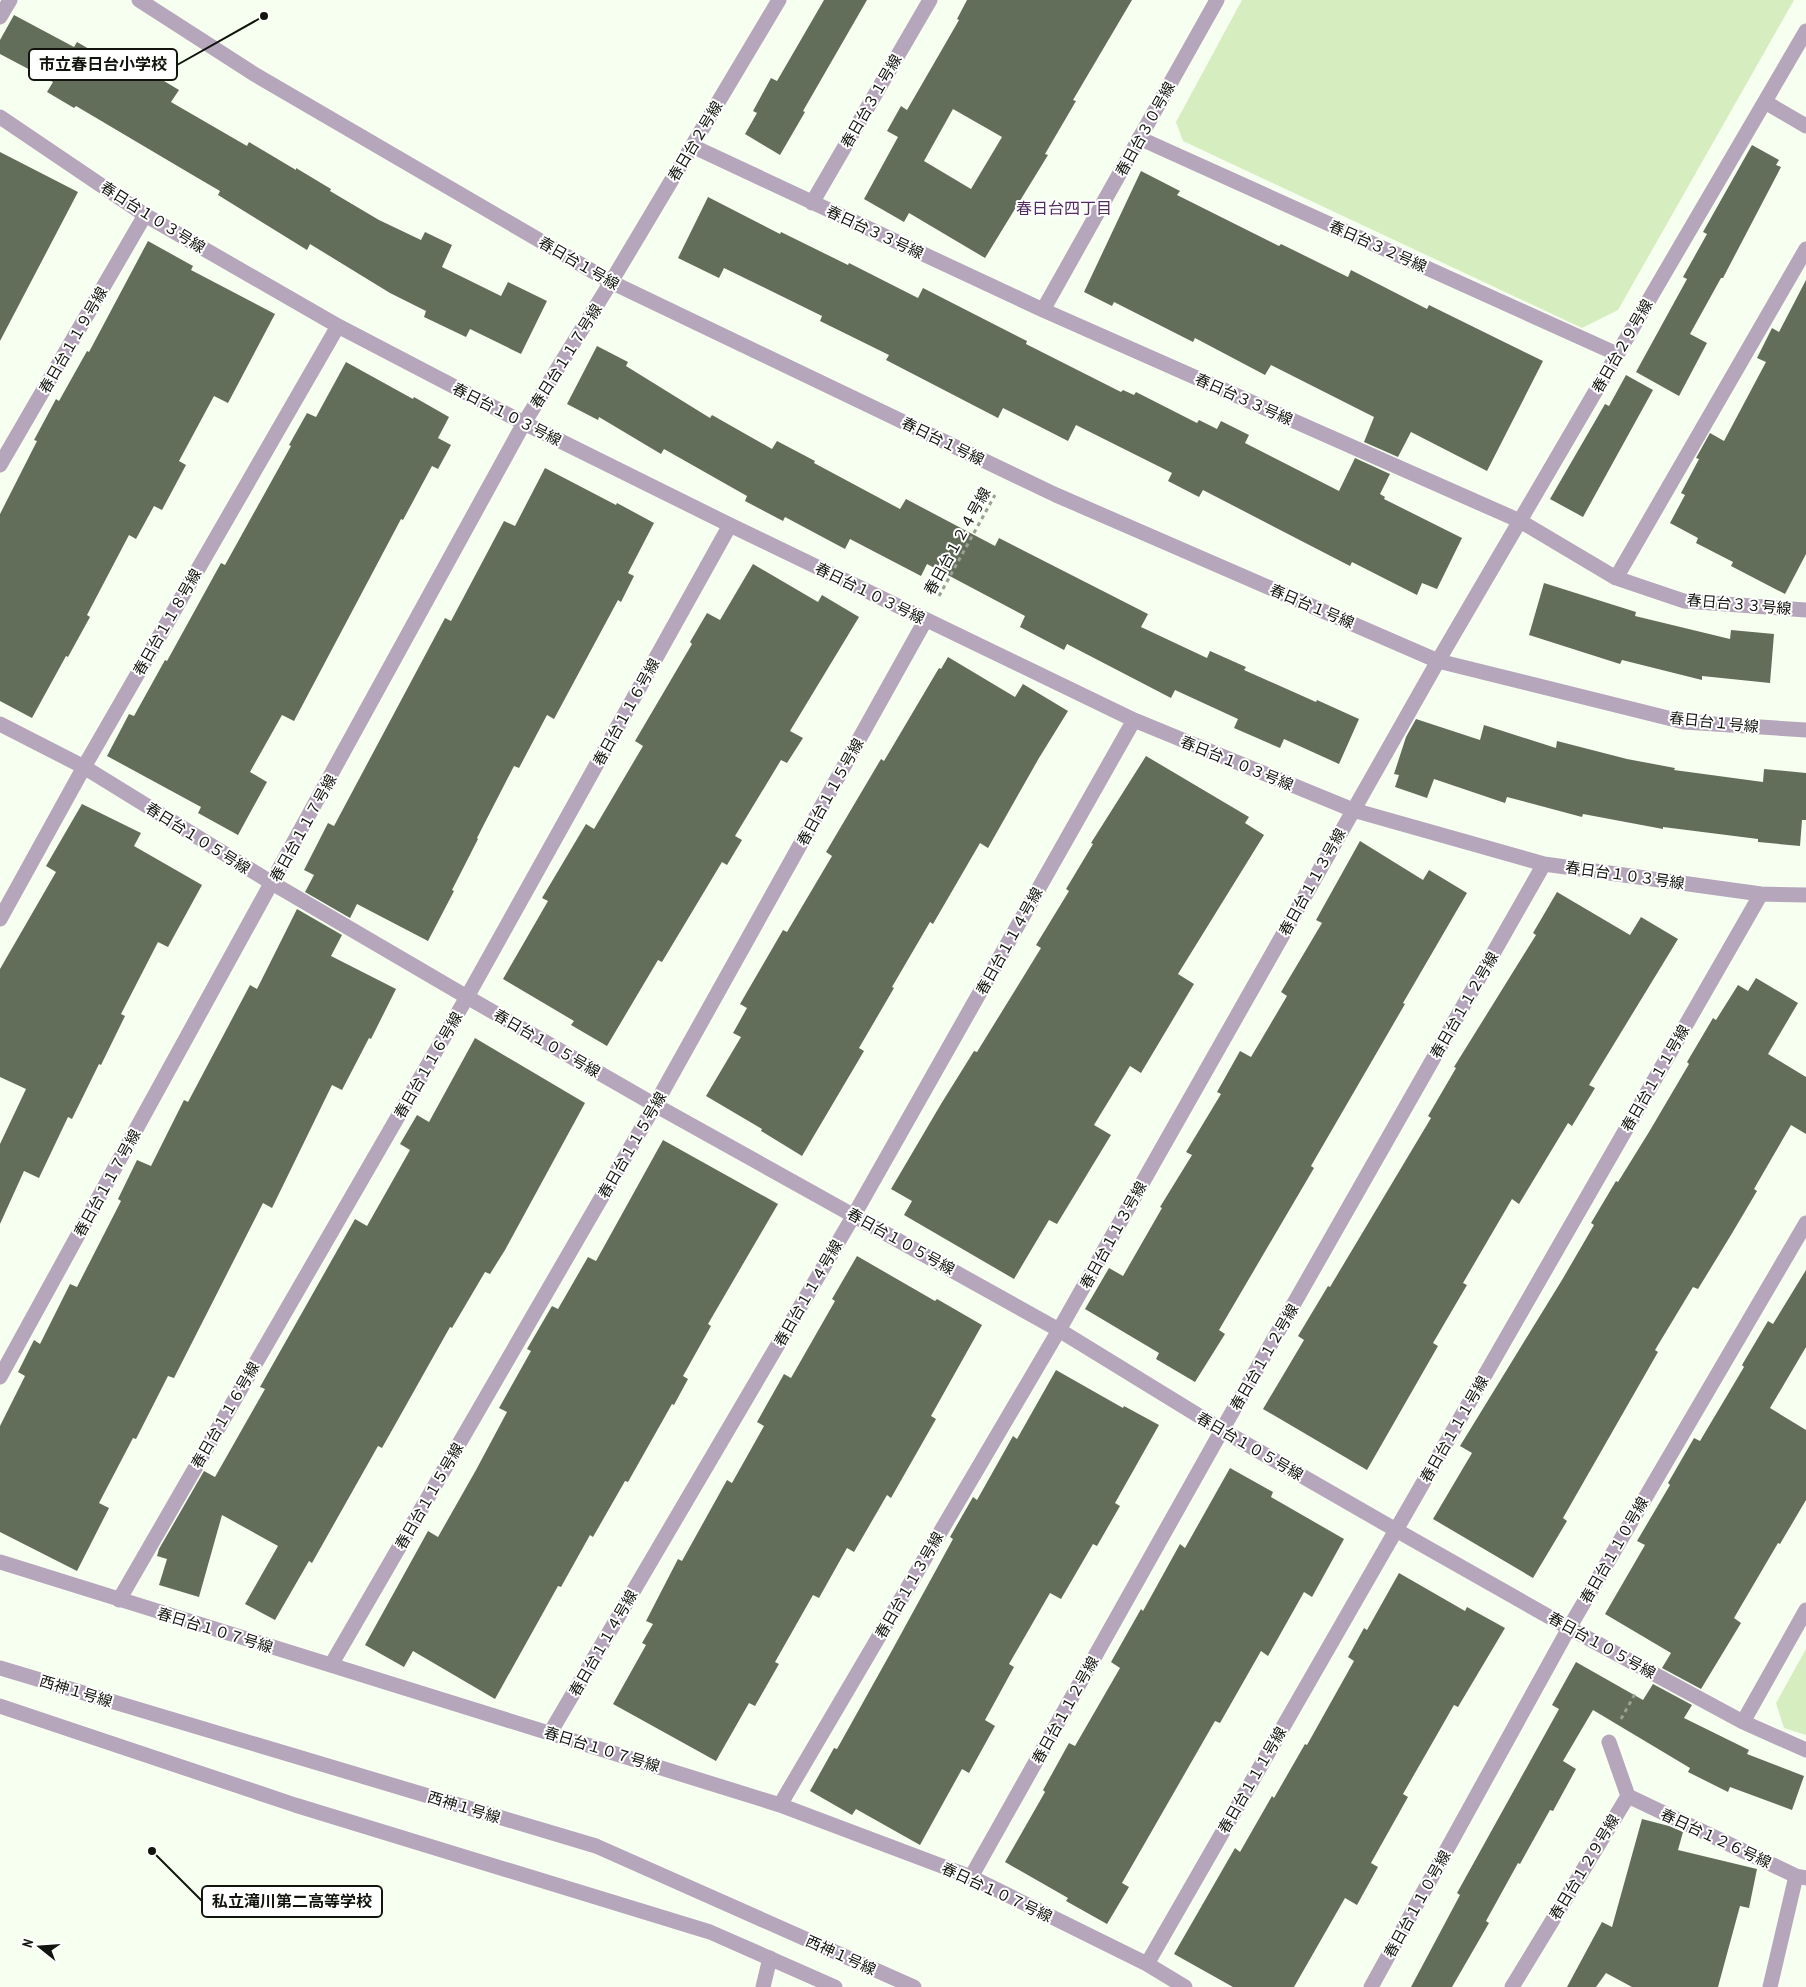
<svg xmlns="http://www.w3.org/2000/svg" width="1806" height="1987" font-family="'PT Sans Narrow','Noto Sans JP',sans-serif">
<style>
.green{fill:#d5edbf}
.building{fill:#636e5a;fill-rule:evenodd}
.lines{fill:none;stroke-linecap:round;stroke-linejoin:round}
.path{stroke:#99a094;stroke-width:3;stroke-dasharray:4 4;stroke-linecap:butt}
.service{stroke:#b5a6bb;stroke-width:15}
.minor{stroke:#b5a6bb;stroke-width:15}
.tertiary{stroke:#b5a6bb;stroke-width:15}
.labels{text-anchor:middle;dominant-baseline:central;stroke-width:4;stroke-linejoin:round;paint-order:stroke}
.street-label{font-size:15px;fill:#11150d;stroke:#fff}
.neighbourhood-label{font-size:16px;fill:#532b60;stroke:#fff}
.leader{fill:none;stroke:#11150d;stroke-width:2}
.callout-dot{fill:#11150d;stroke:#fff;stroke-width:2}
.callout{fill:#fff;stroke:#11150d;stroke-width:2}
.callout-label{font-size:16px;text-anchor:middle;font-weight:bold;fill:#11150d}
</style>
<rect width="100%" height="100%" fill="#f7fff1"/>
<path class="green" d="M1242,0h552l-176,310 -36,18 -399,-187 -7,-19z
M1806,1649v86l-22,-7 -8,-25z"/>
<path class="building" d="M824,0h43l-64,111 2,1 -25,43 -35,-21 12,-21 -4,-2 18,-33 6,3z
M967,0h165l-59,100 3,1 -31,53 3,1 -63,103 -76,-45 -5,9 -40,-23 34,-62 -11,-6 14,-25 6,4 52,-90 -2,-1zM953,109l49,28 -31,52 -47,-28z
M14,15l60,32 3,-5 57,33 5,-9 40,24 -8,12 76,44 2,-4 47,28v-2l35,21 -1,2 49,29 42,20 4,-8 27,13 -10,22 59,29 7,-14 39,19 -26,53 -51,-25 -4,8 -42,-20 2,-6 -36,-18 -80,-49 -3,6 -89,-55 2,-4 -24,-14 -120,-71 -2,2 -27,-16 6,-10 -53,-28v-14z
M1752,145l27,15 -3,5 5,2 -58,111h-2l-31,56 17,9 -28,53 -43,-24 51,-93 -4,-2 24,-43 -4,-2z
M0,152l78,40 -78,149z
M1141,171l39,20 -3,4 102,51 2,-2 67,33 3,-7 76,39 2,-4 114,56 -56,110 -76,-39 -13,25 -34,-15 10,-25 -103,-52 -6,10 -70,-37 -2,4 -79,-40 -2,4 -28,-14z
M708,197l72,37 1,-2 67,33 1,-2 69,35 5,-10 104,53 -1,3 95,48 2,-2 11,5 2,-3 61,31 2,-3 18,9 4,-8 28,14 -4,8 94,48 16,-33 35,16 -10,20 5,3 -1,2 78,39 -25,51 -15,-6 -5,12 -65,-33 -2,4 -147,-76 -4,7 -31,-16 4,-8 -96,-48 -8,16 -65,-33 -5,10 -112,-58 3,-5 -69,-34 2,-5 -98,-48 -5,10 -41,-20z
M148,241l45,25 -2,4 84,44 -47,89 -14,-7 -35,65 7,4 -24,45 -8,-4 -18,33 -7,-4 -42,80 3,2 -22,40 -2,-1 -34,62 -32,-17v-187l37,-73 -3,-1 22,-41 3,2 28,-50 2,1z
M1806,280v274l-21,40 -54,-28 2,-4 -37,-19 2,-5 -28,-15 15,-28 -4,-2 18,-34 -3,-1 14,-25 14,8 42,-79 -9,-4 15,-30 7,4z
M597,346l31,16 -2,4 84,52 2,-3 60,34 5,-8 38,20 -1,2 86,46 6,-10 89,47 4,-8 149,76 -7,13 66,31 3,-7 36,16 -2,3 72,32 1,-2 42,19 -20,45 -55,-25 -4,9 -46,-20 4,-9 -63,-29 -4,8 -104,-54 -3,6 -44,-23 5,-11 -98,-52 -6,12 -71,-37 -5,10 -60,-32 -2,4 -38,-20 2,-5 -83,-47 -3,5 -62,-37 -1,3 -31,-16z
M346,362l67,37 1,-2 35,20 -11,21 13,7 -13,24 -6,-3 -29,54 -2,-1 -107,202 -12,-6 -32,57 17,10 -29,53 -40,-22 3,-6 -94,-51 22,-42 5,2 31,-56 2,1 54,-98 4,2 66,-119 -2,-1 18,-32 9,4z
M1626,375l27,15 -70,127 -33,-18 55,-95 4,2z
M545,468l71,37 1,-2 37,20 -26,50 6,3 -13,26 -3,-2 -64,119 -7,-4 -28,53 -5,-2 -37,72 1,1 -26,51 2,1 -26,50 -71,-37 -7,14 -45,-26 9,-17 -10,-5 24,-47 6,3 111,-208 6,3 53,-100 11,5z
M753,564l65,38 4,-7 37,22 -69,114 13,7 -16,25 -6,-3 -46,76 7,4 -15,25 -5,-3 -60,100 -4,-2 -51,86 -36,-21 3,-4 -71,-42 45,-78 -6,-3 44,-74 8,5 49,-83 -8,-5 57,-97 -2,-2 17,-29 13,7z
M1544,583l92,29 -1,4 95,23 1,-9 43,4 -4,49 -68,-7v4l-80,-20 -2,4 -91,-29z
M948,657l67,40 8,-13 45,27 -29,47 -51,90 -8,-5 -47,81 -3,-2 -38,65 2,1 -35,60 5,3 -62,105 -41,-25 1,-2 -56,-33 35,-59 -8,-4 14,-25 -7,-4 43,-74 4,2 45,-76 -6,-4 55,-93 3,2 55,-93 2,1z
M1416,719l64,21 4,-15 72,23 1,-7 70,18 48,9 -1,2 89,12 1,-13 42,4v47h-4l-2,26 -42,-4v-3l-95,-12v2l-80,-15 -1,3 -75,-20 -2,6 -71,-24 -7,19 -32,-11 4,-12 -5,-1 12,-37z
M1146,756l103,61 -4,6 19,12 -86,139 16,10 -53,89 -11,-7 -36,59 17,10 -54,89 -8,-4 -35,59 -110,-64 8,-14 -21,-12 50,-85 33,-53 3,1 64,-104 -5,-3 33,-54 -3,-2 27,-45 -2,-1z
M82,804l59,29 -7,13 68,39 -34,62 -10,-5 -37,72 4,2 -24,49 -2,-1 -27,55 -4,-2 -29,61 -15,-7 -24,53v-80l26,-55 -26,-12v-108l56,-97 -10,-6z
M1360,841l63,39 6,-10 38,23 -64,110 2,1 -94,162 3,2 -95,162 6,4 -30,48 -39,-23 3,-6 -74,-44 24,-41 14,8 39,-68 -2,-1 32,-52 -6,-3 35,-58 -4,-2 23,-41 11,6 36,-61 -6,-4 41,-69 -6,-3z
M1557,892l73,43 11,-18 37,22 -89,146 6,3 -23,38 -4,-3 -49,81 -7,-5 -49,84 4,2 -34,58 5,3 -71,124 -104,-61 41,-69 -6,-4 30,-50 2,1 101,-169 -3,-2 28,-48 -2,-1 82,-132 -3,-2z
M297,909l45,26 -11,21 65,33 -25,50 -2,-1 -27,52 -10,-5 -60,123 -9,-5 -89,175 -6,-2 -32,63 -3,-1 -34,65 10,5 -32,63 -77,-39v-106l25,-50 -7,-4 16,-32 6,4 30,-60 7,3 44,-86 -3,-2 19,-39 14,6 33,-66 4,2 62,-117 7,4z
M1756,978l42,25 -30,51 38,23v57l-15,-9 -37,64 3,2 -26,44 -33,54 -5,-2 -38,63 3,2 -95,166 4,3 -34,57 -100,-59 39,-66 -12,-7 102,-166 32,-55 -3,-2 25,-42 2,1 31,-50 40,-68 -2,-2 26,-44 3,2 22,-35 10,6z
M475,1038l110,65 -80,147 -15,24 -5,-2 -33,56 -2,-1 -68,121 -4,-2 -66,117 -3,-2 -34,59 -30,-16 33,-58 -56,-31 -23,82 -40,-12 8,-26 -10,-3 2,-7 45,-78 11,6 50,-88 -5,-2 95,-168 12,7 43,-76 -10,-6 17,-29 12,7z
M663,1140l115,64 -70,120 3,2 -28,50 5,3 -14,26 -2,-1 -44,78 -3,-1 -32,56 -3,-2 -29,52 -3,-1 -63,113 -82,-48 -9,16 -39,-22 63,-114 10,6 38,-67 31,-58 -8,-4 32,-57 -4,-2 25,-43 6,3 30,-52 8,4z
M857,1256l78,45 2,-2 45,26 -51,91 5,3 -45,79 -4,-3 -33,57 -7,-4 -28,50 -6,-3 -38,67 4,2 -24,42 -6,-3 -33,58 -103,-57 33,-59 -4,-2 11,-19 -7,-3 17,-33 15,-29 4,2 45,-81 5,3 32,-57 -7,-4 27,-48 7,4 44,-77 -3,-2z
M1806,1270v77l-36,61 36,22v70l-26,44 -2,-1 -44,75 7,5 -40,66 -39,-21 9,-15 -66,-39 40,-69 -8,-4 33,-56 -2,-2 26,-45 6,3 44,-74 -2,-2 26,-44 5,3z
M1056,1370l67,38 1,-2 35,19 -44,78 5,3 -23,40 -4,-2 -32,55 -11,-6 -41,71 5,3 -29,53 10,6 -26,47 -7,-4 -42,76 -64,-36 -4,6 -42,-24 24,-43 3,1 53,-95 63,-115 -3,-2 23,-40 4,3 36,-64 4,3z
M1230,1468l43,24 -2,5 73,42 -32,58 -8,-5 -36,64 -7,-5 -41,72 -5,-2 -93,162 7,4 -22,37 -41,-23 2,-3 -63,-36 40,-70 -2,-2 26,-47 6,3 45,-78 -9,-6 30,-53 2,2 37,-67 5,4z
M1399,1573l66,38 2,-4 38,21 -47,79 -4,-2 -51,89 5,3 -37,66 7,4 -21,38 -12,-7 -51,89h-61l-59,-33 61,-106 5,4 32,-56 2,2 31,-54 2,1 47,-84 -6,-4 16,-29 3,2z
M1576,1662l67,38 10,-16 39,21 -8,13 65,32 -2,4 57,22 -12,34 -62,-23 -2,5 -40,-20 2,-4 -97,-58 -30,51 13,8 -23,42 -3,-1 -30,54 -2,-1 -32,58 3,2 -37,64h-41l49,-92 -3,-2 102,-184 -7,-4z
M1642,1819l27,7 14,6 -5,18 79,19 -8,39 -9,-2 -22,81h-86l-26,-14 -10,14h-29l35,-65 10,5z"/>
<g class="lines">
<path class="path" d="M939,596l56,-101
M1621,1719l14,-25"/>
<path class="service" d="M763,1987l7,-29"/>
<path class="minor" d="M0,17l10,-17
M1765,102l41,24
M0,117l145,98 193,111 186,97 206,102 404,195 219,90 191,54 217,30 45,1
M1139,138l478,216
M692,146l351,164 477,211 96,57 68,23 122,9
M812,203l118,-203
M1043,310l174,-310
M0,465l145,-250
M1616,578l190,-329
M0,724l84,43 188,116 195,114 188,108 404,225 163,100 174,100 173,98 174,94 63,28
M0,919l84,-152 254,-441
M0,1377l524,-954 87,-141
M0,1562l780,243 191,72 176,87 38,23
M119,1600l348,-603 263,-472
M331,1665l324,-560 270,-484
M1743,1722l63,-112
M550,1733l304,-518 280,-495
M1628,1796l168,80 10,2
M780,1805l279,-475 379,-669 368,-630
M971,1877l251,-447 322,-566
M1147,1964l614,-1070
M1371,1987l198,-359 237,-405
M1512,1987l116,-191 -19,-54
M1770,1987l26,-111"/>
<path class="tertiary" d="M139,0l115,74 357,208 445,213 382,166 246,61 122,8
M611,282l168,-282
M0,1668l596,178 318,141
M0,1706l295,99 415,127 125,55"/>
</g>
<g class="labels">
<g class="street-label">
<text transform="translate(871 101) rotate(-60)">春日台３１号線</text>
<text transform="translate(1145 129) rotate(-61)">春日台３０号線</text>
<text transform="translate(695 141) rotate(-59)">春日台２号線</text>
<text transform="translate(153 217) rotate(32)">春日台１０３号線</text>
<text transform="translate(875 232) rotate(25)">春日台３３号線</text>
<text transform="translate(1378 246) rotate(24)">春日台３２号線</text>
<text transform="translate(579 263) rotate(30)">春日台１号線</text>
<text transform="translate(73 340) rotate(-60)">春日台１１９号線</text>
<text transform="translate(1622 346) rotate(-60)">春日台２９号線</text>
<text transform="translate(566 356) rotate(-58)">春日台１１７号線</text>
<text transform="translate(1244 399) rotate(24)">春日台３３号線</text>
<text transform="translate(507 414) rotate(27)">春日台１０３号線</text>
<text transform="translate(943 441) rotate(26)">春日台１号線</text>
<text transform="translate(957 541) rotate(-61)">春日台１２４号線</text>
<text transform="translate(870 593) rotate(26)">春日台１０３号線</text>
<text transform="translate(1739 604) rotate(5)">春日台３３号線</text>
<text transform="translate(1312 606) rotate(23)">春日台１号線</text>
<text transform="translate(167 622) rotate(-60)">春日台１１８号線</text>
<text transform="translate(626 712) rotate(-61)">春日台１１６号線</text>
<text transform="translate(1714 722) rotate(6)">春日台１号線</text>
<text transform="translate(1237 763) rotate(22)">春日台１０３号線</text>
<text transform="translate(830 792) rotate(-61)">春日台１１５号線</text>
<text transform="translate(303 828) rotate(-61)">春日台１１７号線</text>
<text transform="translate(198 838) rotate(32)">春日台１０５号線</text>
<text transform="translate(1625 875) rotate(8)">春日台１０３号線</text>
<text transform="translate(1312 882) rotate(-61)">春日台１１３号線</text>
<text transform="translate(1009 941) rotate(-61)">春日台１１４号線</text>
<text transform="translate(1464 1005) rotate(-60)">春日台１１２号線</text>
<text transform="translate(547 1043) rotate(30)">春日台１０５号線</text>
<text transform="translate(428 1065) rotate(-60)">春日台１１６号線</text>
<text transform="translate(1655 1078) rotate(-60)">春日台１１１号線</text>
<text transform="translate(632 1145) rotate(-60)">春日台１１５号線</text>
<text transform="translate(107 1183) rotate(-61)">春日台１１７号線</text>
<text transform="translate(1113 1235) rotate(-61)">春日台１１３号線</text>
<text transform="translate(901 1241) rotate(29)">春日台１０５号線</text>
<text transform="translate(808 1293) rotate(-60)">春日台１１４号線</text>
<text transform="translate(1264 1357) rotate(-60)">春日台１１２号線</text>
<text transform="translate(225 1415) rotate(-60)">春日台１１６号線</text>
<text transform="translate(1454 1429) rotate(-60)">春日台１１１号線</text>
<text transform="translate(1250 1446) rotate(30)">春日台１０５号線</text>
<text transform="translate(429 1496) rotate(-60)">春日台１１５号線</text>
<text transform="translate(1614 1550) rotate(-60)">春日台１１０号線</text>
<text transform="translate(909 1585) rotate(-60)">春日台１１３号線</text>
<text transform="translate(215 1630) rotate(17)">春日台１０７号線</text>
<text transform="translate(603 1643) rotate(-60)">春日台１１４号線</text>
<text transform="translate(1602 1645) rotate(29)">春日台１０５号線</text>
<text transform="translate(76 1691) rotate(17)">西神１号線</text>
<text transform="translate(1065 1710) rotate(-61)">春日台１１２号線</text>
<text transform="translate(602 1749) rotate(17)">春日台１０７号線</text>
<text transform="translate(1252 1780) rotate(-60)">春日台１１１号線</text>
<text transform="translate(464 1807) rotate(17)">西神１号線</text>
<text transform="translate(1716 1838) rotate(25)">春日台１２６号線</text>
<text transform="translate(1584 1867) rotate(-59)">春日台１２９号線</text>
<text transform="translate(997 1892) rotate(25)">春日台１０７号線</text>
<text transform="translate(1417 1904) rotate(-61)">春日台１１０号線</text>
<text transform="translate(841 1955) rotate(24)">西神１号線</text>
</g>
<g class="neighbourhood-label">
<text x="1064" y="208">春日台四丁目</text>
</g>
</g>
<path class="leader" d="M264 16L177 65M152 1851L202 1901"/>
<g class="callout-dot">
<circle cx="264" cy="16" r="5"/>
<circle cx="152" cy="1851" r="5"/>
</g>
<g class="callout">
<rect x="29" y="49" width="148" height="31" rx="5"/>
<rect x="202" y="1886" width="180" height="31" rx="5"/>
</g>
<g class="callout-label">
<text x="103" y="70">市立春日台小学校</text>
<text x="292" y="1907">私立滝川第二高等学校</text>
</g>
<g transform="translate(40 1947) rotate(287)" stroke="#ffffff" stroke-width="4" paint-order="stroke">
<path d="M0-4L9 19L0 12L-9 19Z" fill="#11150d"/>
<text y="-8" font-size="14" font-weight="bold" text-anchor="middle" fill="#11150d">N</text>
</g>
</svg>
